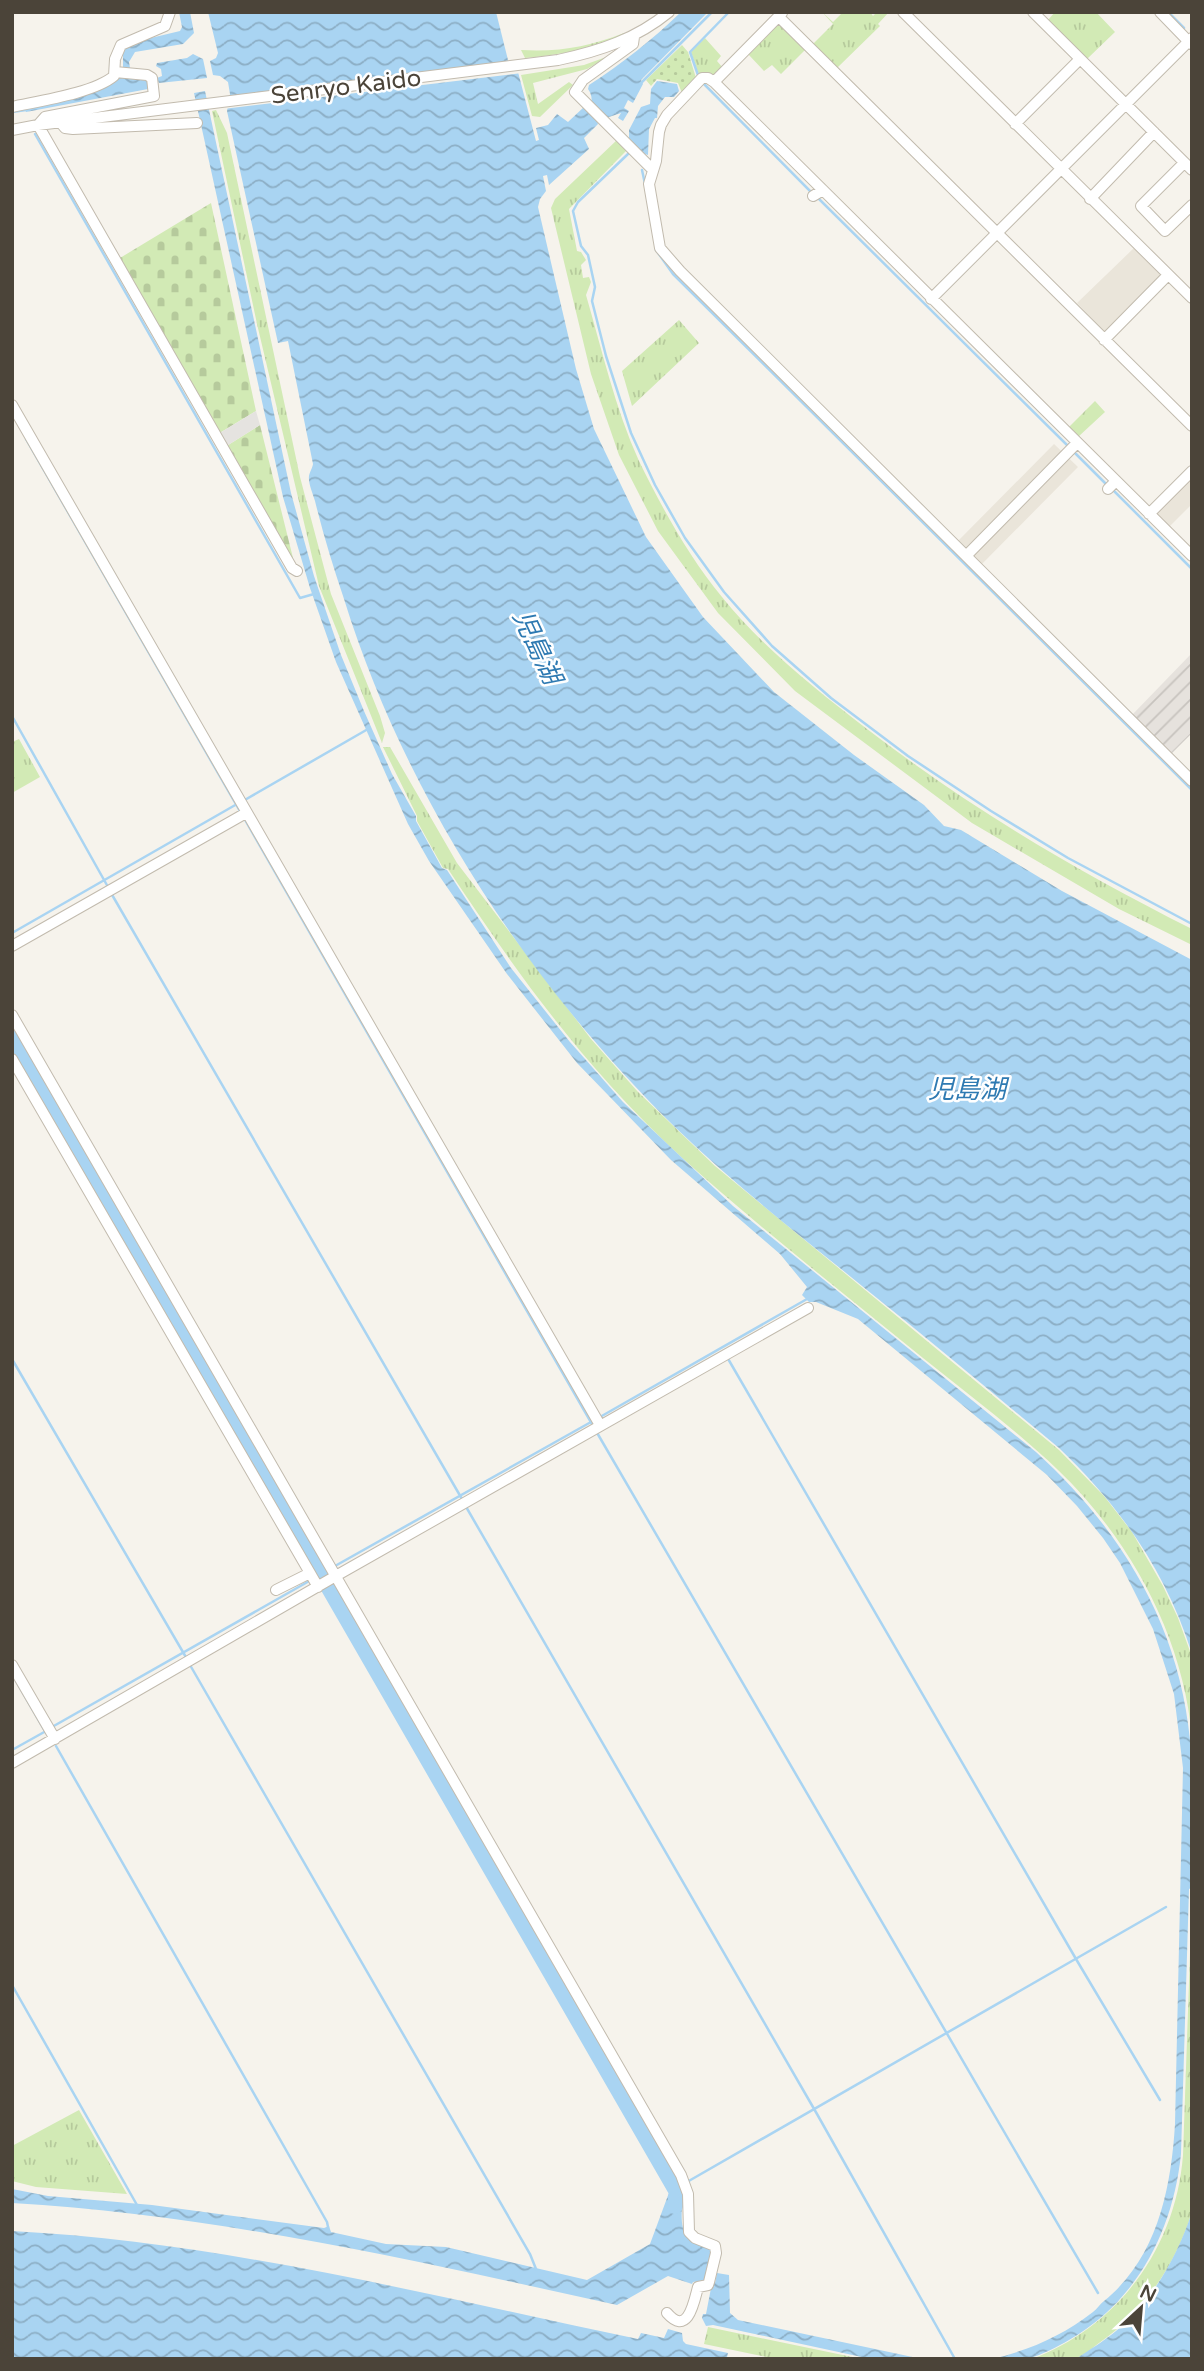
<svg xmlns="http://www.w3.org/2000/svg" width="1204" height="2371" font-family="'Varela Round','Noto Sans JP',sans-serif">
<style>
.residential{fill:#eae5da}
.industrial{fill:url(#industrial-furrows)}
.grass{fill:url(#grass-tufts)}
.cemetery{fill:url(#cemetery-stones)}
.park{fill:url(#park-dots)}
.parking{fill:#e5e3e0}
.water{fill:url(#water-waves)}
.pier{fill:#f6f3ec}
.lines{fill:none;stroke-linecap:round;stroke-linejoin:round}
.stream{stroke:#a9d4f2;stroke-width:2.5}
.river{stroke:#a9d4f2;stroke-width:16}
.minor-casing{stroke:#c2bbae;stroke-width:12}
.minor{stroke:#fff;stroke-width:10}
.labels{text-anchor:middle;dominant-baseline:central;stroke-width:5;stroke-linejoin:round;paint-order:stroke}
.street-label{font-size:24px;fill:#4b4439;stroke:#fff}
.water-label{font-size:26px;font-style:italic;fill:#2e7ab2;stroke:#fff}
</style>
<defs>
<pattern id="industrial-furrows" width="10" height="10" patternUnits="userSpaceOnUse" patternTransform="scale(1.75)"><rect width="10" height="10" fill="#e6e2dd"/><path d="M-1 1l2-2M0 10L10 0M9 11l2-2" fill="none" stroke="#c7c3be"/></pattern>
<pattern id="grass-tufts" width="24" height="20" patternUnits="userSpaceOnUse" patternTransform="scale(1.75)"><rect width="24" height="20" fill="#d2eab5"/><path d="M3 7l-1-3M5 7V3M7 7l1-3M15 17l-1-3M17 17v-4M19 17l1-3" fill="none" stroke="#b6ca9c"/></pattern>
<pattern id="cemetery-stones" width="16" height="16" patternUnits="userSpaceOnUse" patternTransform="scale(1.75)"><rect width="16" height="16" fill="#d2eab5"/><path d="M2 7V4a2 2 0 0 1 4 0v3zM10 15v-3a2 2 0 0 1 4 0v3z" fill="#b6ca9c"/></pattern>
<pattern id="park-dots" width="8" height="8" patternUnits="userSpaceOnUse" patternTransform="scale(1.75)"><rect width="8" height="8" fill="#d2eab5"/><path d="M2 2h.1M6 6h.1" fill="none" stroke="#b6ca9c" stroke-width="1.8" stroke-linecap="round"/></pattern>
<pattern id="water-waves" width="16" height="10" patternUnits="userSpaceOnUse" patternTransform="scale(1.75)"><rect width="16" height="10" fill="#a9d4f2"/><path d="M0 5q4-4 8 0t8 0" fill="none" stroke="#8caec5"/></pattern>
</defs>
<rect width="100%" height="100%" fill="#f6f3ec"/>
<path class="residential" d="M1135,247l29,28 -58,59 -29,-31z
M1054,444l24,23 -98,99 -24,-23z
M1192,476v28l-23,23 -14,-13z"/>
<path class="industrial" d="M1192,653v80l-22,22 -38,-40z"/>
<path class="grass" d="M822,12l11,10 10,-10h27l3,4 4,-4h12l-11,12 2,2 -43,42 -24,-24 20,-20z
M1055,12h41l19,20 -28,27 -39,-39z
M779,23l27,26 -25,25 -9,-9 -8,6 -16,-17z
M624,33v2c-32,14 -64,20 -99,23l-4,-8c39,2 67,-3 103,-17z
M705,38l16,18 -4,5 6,7 -9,8 -15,-1 -8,-23z
M609,56l-22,13 -54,14 5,21 31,-22 4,3 -33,32 -8,-1 -11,-41 63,-10z
M216,110l11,23 73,344 31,117 49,122 5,17 -3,10 -63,-157 -62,-262 -45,-213z
M618,139l9,9 -1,3 -57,58 8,42 4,1 5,8 -5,5 2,13 6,-1 2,5 -5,13c16,55 29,113 53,166 23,47 50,96 83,136 41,51 93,92 145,132 103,79 208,141 325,200v16l-73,-36 -147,-86 -177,-132 -77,-78 -60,-82 -39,-76 -28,-81 -40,-166 4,-9z
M679,320l20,23 -67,63 -10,-35z
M1095,401l10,11 -27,25 -9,-10z
M19,739l21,38 -28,16v-51z
M383,747h7l67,116 134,176 47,53 77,74 344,284 45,46 28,36 31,54 15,32 14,39v80c-9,-101 -62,-198 -134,-267 -42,-40 -90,-76 -135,-112 -82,-67 -166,-132 -244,-203 -94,-87 -161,-180 -231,-286l-5,-1 -26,-47v-5z
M1192,1895v317c-16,52 -48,100 -93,131 -7,5 -15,13 -23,15 -11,4 -31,1 -44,1 87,-33 144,-112 151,-204z
M79,2110l48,84 -91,-7 -24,-6v-35z
M708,2327l154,32h-86l-72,-15z"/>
<path class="cemetery" d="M211,203l45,208 -38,23 -98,-176z
M260,425l33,133 -5,3 -63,-114z"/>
<path class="park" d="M682,45l6,7 8,26 -14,15 -4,-10 -21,-4 -6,7 -5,-6z"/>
<path class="parking" d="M256,411l4,14 -35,22 -7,-13z"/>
<path class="water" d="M179,12h11l4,21 -11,11 -48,8 -6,10 1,6 -3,2 5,9 19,2 1,3 -4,5 -122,23 -2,-4c28,-7 78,-12 99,-33v-24l11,-9 46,-11 2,-4z
M208,12h288l15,60h7l18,69 3,-1 -3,-12 12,-3 9,-11 11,8 17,-16 2,5c6,-7 6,-15 1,-22l1,-4c34,-22 63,-45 92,-73h27l-67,68 2,4 -10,19 -5,-3 -4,8 5,3 -6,10 -5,-3 3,-5 -24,8 1,3 -14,14 5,11 -40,36 -2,-10 -4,1 3,15 -6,8 -2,8 38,162 18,60 52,108 57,80 71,75 80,63 70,50 20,21 17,4 101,61 130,69v694c-25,-81 -72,-148 -133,-206 -64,-53 -127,-106 -192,-158 -65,-53 -130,-103 -190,-161 -148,-144 -272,-333 -333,-530 -11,-33 -21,-65 -29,-98 -2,-7 -7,-18 -6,-25 0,-2 4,-10 4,-12l-25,-123 -10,2 -51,-232 3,-17 -2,-12 -8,-6 -7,-1 -3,-14 6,-3 2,-5z
M193,54l10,5 4,19 -48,5 -2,-5 5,-2 -1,-7 -5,-3 1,-3 30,-5z
M657,81l20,3 2,7 -5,6h-9l-7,9 -1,12h-2l-6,11 -1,26 -6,-2 -13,-15v-8l12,-23 9,-3 1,-15z
M205,91l86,402 23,83 27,79 23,56 28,63 24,42v5l26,47 5,2 64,98 59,74 53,60 110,104 303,246c84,76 143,172 154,288 5,49 2,99 1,148l-2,1 -8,265c-8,77 -44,147 -112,186 -12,7 -27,15 -40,18 -11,3 -25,1 -37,1 38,-9 70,-23 101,-47 4,-3 7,-8 11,-11 53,-43 67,-111 71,-177l8,-356 -9,-74 -21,-65 -33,-66 -17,-25 -26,-32 -30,-31 -189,-156 -42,-17h-7l-7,-7 5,-8 -27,-33 -109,-94 -94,-97 -70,-89 -78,-113 -21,-37 -72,-162 -26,-74 -27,-91 -89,-404z
M677,2183c11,16 -2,40 11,54 7,8 17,7 24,13l-7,30 -12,2 -1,2 -24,-8 -51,29c-200,-44 -400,-90 -605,-102v-14l36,7 104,9 172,23 5,-2 2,6 55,12 60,3 141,33 63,-36 20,-54 -1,-2z
M1192,2212v147h-116c13,-9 28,-18 40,-28 36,-29 62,-76 76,-119z
M12,2231c212,11 419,65 626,108l3,-6 23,5 4,-9 14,4 1,8 3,3 42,9 -1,4 8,2h-723z
M717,2273l12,2 1,38 8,7 184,39h-51l-158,-34 -7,1 -4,-8 1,-4h3l6,-31h3z"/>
<path class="pier" d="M519,69l3,4 -299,36 3,-12z"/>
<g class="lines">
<path class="stream" d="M1168,12l16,16
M699,78l-9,-26 39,-40
M703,83l109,110
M640,84l72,-72
M12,112l14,-2
M35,134l265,464 14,-4
M628,154l-50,48 -5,9 8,35 7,9 7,32 -3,14 14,55 25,77 24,52 30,53 39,54 48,54 59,52 77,58 83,55 77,47 124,66
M642,170l3,14
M817,197l251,249
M656,250l17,24 519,516
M26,439l215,374
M1073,451l35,35
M1113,490l79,79
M12,716l96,171
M243,801l125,-72
M244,818l349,608
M111,893l351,606
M12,933l225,-129
M727,1357l349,602 84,141
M12,1359l175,300
M600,1417l207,-118
M596,1431l502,862
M465,1505l352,609 138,245
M335,1566l256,-144
M316,1577l13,-7
M190,1665l340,589 6,15
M16,1681l30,52
M52,1727l259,-147
M56,1746l271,476 1,5
M12,1750l34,-19
M12,1985l125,220
M687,2182l479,-275"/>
<path class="river" d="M12,1038l665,1154 -2,14"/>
<g class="minor-casing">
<path id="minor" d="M903,12l289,286
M1033,12l159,158
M1160,12l31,32
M779,17l413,409
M634,37l-1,7 -50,36 -8,12 78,78
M115,72l32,3 5,3 2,18 -109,21 -7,8 254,443 5,3
M714,82l68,-69
M12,107c27,-6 82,-14 102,-31l1,-17 6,-14 44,-19 5,-14
M60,122l5,6 8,1 124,-6
M1015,124l65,-65
M12,130l26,-5 520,-65c42,-9 78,-21 111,-48
M1184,163l-43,43 24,25 27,-26
M813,196l10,-6
M1090,199l64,-67
M931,299l261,-261
M1104,340l64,-65
M12,405l588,1020
M1108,489l8,-8
M1149,514l43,-43
M966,556l111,-113
M1192,556l-478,-474 -6,-4h-6l-35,37 -6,10 -2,7 -3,29 -7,23 11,64 20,23 512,510
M12,946l234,-133
M12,1015l669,1160 7,19 1,38 6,6 20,8 1,7 -7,29 -1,3 -10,2c-4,15 -10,50 -31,26
M12,1059l298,514
M276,1590l34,-17 8,14
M12,1665l43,74
M12,1763l329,-190 467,-265"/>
</g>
<use href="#minor" class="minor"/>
</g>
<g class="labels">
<g class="street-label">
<text transform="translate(346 87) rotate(-7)">Senryo Kaido</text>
</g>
<g class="water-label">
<text transform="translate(537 647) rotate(65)">児島湖</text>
<text x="967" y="1089">児島湖</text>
</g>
</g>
<rect width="1204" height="2371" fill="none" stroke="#4b4439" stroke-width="28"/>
<g transform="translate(1141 2308) rotate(26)" stroke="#ffffff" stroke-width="5" paint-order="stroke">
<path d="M0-5L12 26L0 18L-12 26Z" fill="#4b4439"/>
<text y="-10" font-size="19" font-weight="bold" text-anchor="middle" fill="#4b4439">N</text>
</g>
</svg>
